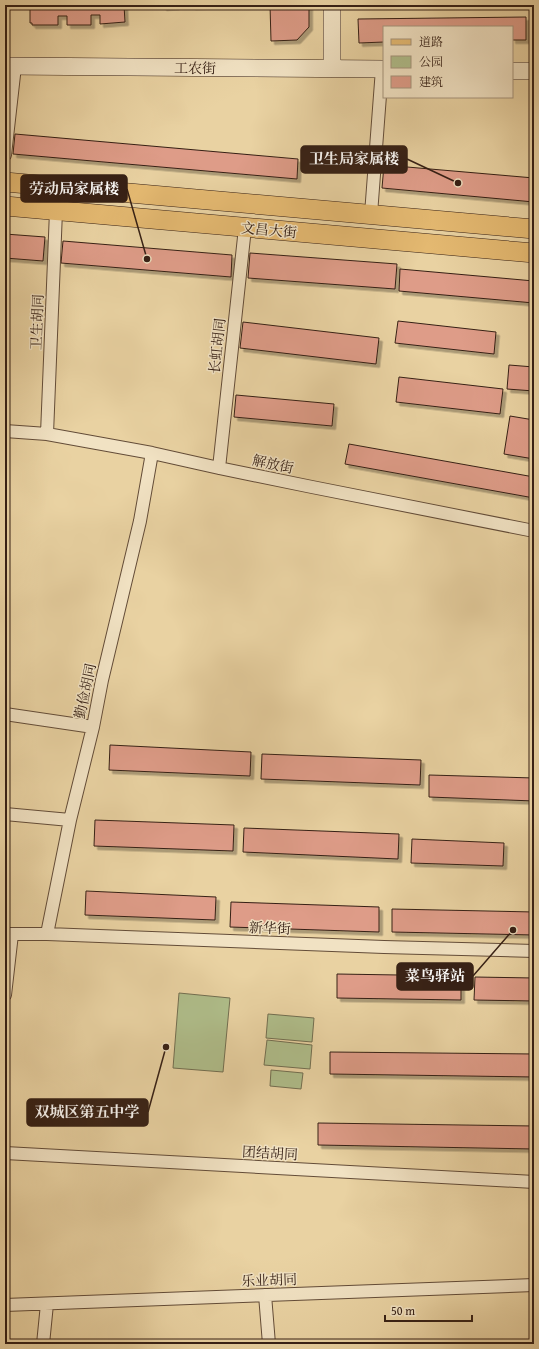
<svg xmlns="http://www.w3.org/2000/svg" width="539" height="1349" font-family="'Gentium Book Plus','Noto Serif SC',serif">
<style>
.green{fill:#afbd8a;stroke:#726e50}
.building{fill:#de9c88;stroke:#362015;filter:url(#shadow)}
.lines{fill:none;stroke-linecap:round;stroke-linejoin:round}
.street-casing{stroke:#634c38;stroke-width:14}
.secondary-casing{stroke:#362015;stroke-width:18}
.primary-casing{stroke:#362015;stroke-width:20}
.street{stroke:#f1e2c3;stroke-width:12}
.secondary{stroke:#f1e2c3;stroke-width:17}
.primary{stroke:#e4b971;stroke-width:19}
.labels{text-anchor:middle;dominant-baseline:central;stroke-width:3;stroke-linejoin:round;paint-order:stroke}
.street-label{font-size:14px;fill:#362015;stroke:#f1e2c3}
.leader{fill:none;stroke:#362015;stroke-width:1.5}
.callout-dot{fill:#362015;stroke:#f1e2c3;stroke-width:1.5}
.callout{fill:#362015;stroke:#362015;stroke-width:1.5}
.callout-label{font-size:15px;text-anchor:middle;font-weight:bold;fill:#fff}
</style>
<defs>
<filter id="shadow"><feDropShadow dx="3.5" dy="3.5" stdDeviation="0" flood-color="#0004"/></filter>
</defs>
<rect width="100%" height="100%" fill="#e9d2a2"/>
<filter id="stains"><feTurbulence type="fractalNoise" baseFrequency=".005" numOctaves="4"/><feColorMatrix values="0 0 0 0 .2 0 0 0 0 .09 0 0 0 0 .02 0 0 0 .5 -.17"/></filter>
<radialGradient id="worn" r=".72"><stop offset=".6" stop-color="#630" stop-opacity="0"/><stop offset="1" stop-color="#630" stop-opacity=".3"/></radialGradient>
<path class="green" d="M179,993l51,5 -7,74 -50,-4z
M268,1014l46,4 -2,24 -46,-4z
M267,1040l45,5 -2,24 -46,-4z
M271,1070l32,3 -2,16 -31,-3z"/>
<path class="building" d="M30,5h94l1,17 -25,2v-9h-9v10h-24v-9h-9v9h-26v-2h-2z
M163,5h13v1l-13,1z
M192,5h23l-23,1z
M270,5h39v22l-12,13 -26,1z
M526,17v23h-14v-13h-128v15l-25,1 -1,-24z
M5,80l5,5 -5,53z
M15,134l283,25 -1,20 -284,-25z
M384,165l150,13v24l-152,-14z
M5,234l40,3 -2,24 -38,-3z
M63,241l169,14 -1,22 -170,-14z
M250,253l147,11 -2,25 -147,-11z
M400,269l134,12v22l-135,-12z
M398,321l98,11 -2,22 -99,-11z
M243,322l136,16 -3,26 -136,-16z
M509,365l25,2v24l-27,-2z
M399,377l104,12 -3,25 -104,-12z
M236,395l98,9 -2,22 -98,-9z
M510,416l24,4v39l-30,-5z
M349,444l185,33v21l-189,-34z
M110,745l141,7 -1,24 -141,-6z
M262,754l159,6 -1,25 -159,-6z
M429,775l105,3v23l-105,-4z
M95,820l139,5 -1,26 -139,-5z
M244,828l155,6 -1,25 -155,-7z
M412,839l92,4 -1,23 -92,-3z
M86,891l130,6 -1,23 -130,-5z
M231,902l148,5v25l-149,-5z
M392,909l142,3v23l-142,-3z
M337,974l124,2v24l-124,-2z
M475,977l59,1v23l-60,-1z
M330,1052l204,2v23l-204,-3z
M318,1123l216,3v23l-216,-4z"/>
<g class="lines">
<g class="street-casing">
<path id="street" d="M5,155l10,-89
M371,214l11,-145
M5,431l42,3 105,19 67,15 93,19 222,44
M47,434l9,-223
M219,468l26,-240
M5,714l88,13
M5,814l65,6
M5,934h42l337,13 150,4
M47,934l23,-114 23,-93 9,-47 38,-159 12,-68
M5,995l7,-61
M5,1153l529,29
M265,1295l4,49
M5,1305l529,-20
M43,1344l4,-40"/>
</g>
<g class="secondary-casing">
<path id="secondary" d="M5,66l379,3
M332,69v-64
M512,71h22"/>
</g>
<g class="primary-casing">
<path id="primary" d="M5,182l529,47
M5,206l529,47"/>
</g>
<use href="#street" class="street"/>
<use href="#secondary" class="secondary"/>
<use href="#primary" class="primary"/>
</g>
<g class="labels">
<g class="street-label">
<text transform="translate(195 68) rotate(1)">工农街</text>
<text transform="translate(269 230) rotate(5)">文昌大街</text>
<text transform="translate(37 322) rotate(-88)">卫生胡同</text>
<text transform="translate(217 346) rotate(-84)">长虹胡同</text>
<text transform="translate(273 464) rotate(12)">解放街</text>
<text transform="translate(85 691) rotate(-78)">勤俭胡同</text>
<text transform="translate(270 928) rotate(2)">新华街</text>
<text transform="translate(270 1153) rotate(3)">团结胡同</text>
<text transform="translate(269 1280) rotate(-2)">乐业胡同</text>
</g>
</g>
<path class="leader" d="M458 183L407 159M147 259L127 189M513 930L473 976M166 1047L148 1112"/>
<g class="callout-dot">
<circle cx="458" cy="183" r="4"/>
<circle cx="147" cy="259" r="4"/>
<circle cx="513" cy="930" r="4"/>
<circle cx="166" cy="1047" r="4"/>
</g>
<g class="callout">
<rect x="301" y="146" width="106" height="27" rx="4"/>
<rect x="21" y="175" width="106" height="27" rx="4"/>
<rect x="397" y="963" width="76" height="27" rx="4"/>
<rect x="27" y="1099" width="121" height="27" rx="4"/>
</g>
<g class="callout-label">
<text x="354" y="164">卫生局家属楼</text>
<text x="74" y="194">劳动局家属楼</text>
<text x="435" y="981">菜鸟驿站</text>
<text x="87" y="1117">双城区第五中学</text>
</g>
<rect width="539" height="1349" fill="none" stroke="#e9d2a2" stroke-width="20"/>
<rect x="6" y="6" width="527" height="1337" fill="none" stroke="#362015" stroke-width="2"/>
<rect x="10" y="10" width="519" height="1329" fill="none" stroke="#362015"/>
<rect x="383" y="26" width="130" height="72" fill="#f1e2c3" stroke="#a6947d"/>
<rect x="391" y="39" width="20" height="6" fill="#e4b971" stroke="#a6947d"/>
<text x="419" y="46" font-size="12" fill="#362015">道路</text>
<rect x="391" y="56" width="20" height="12" fill="#afbd8a" stroke="#a6947d"/>
<text x="419" y="66" font-size="12" fill="#362015">公园</text>
<rect x="391" y="76" width="20" height="12" fill="#de9c88" stroke="#a6947d"/>
<text x="419" y="86" font-size="12" fill="#362015">建筑</text>
<path d="M385 1315v6h87v-6" fill="none" stroke="#362015" stroke-width="2"/>
<text x="391" y="1315" font-size="12" fill="#362015" stroke="#f1e2c3" stroke-width="3" paint-order="stroke">50 m</text>
<rect width="100%" height="100%" filter="url(#stains)"/>
<rect width="100%" height="100%" fill="url(#worn)"/>
</svg>
